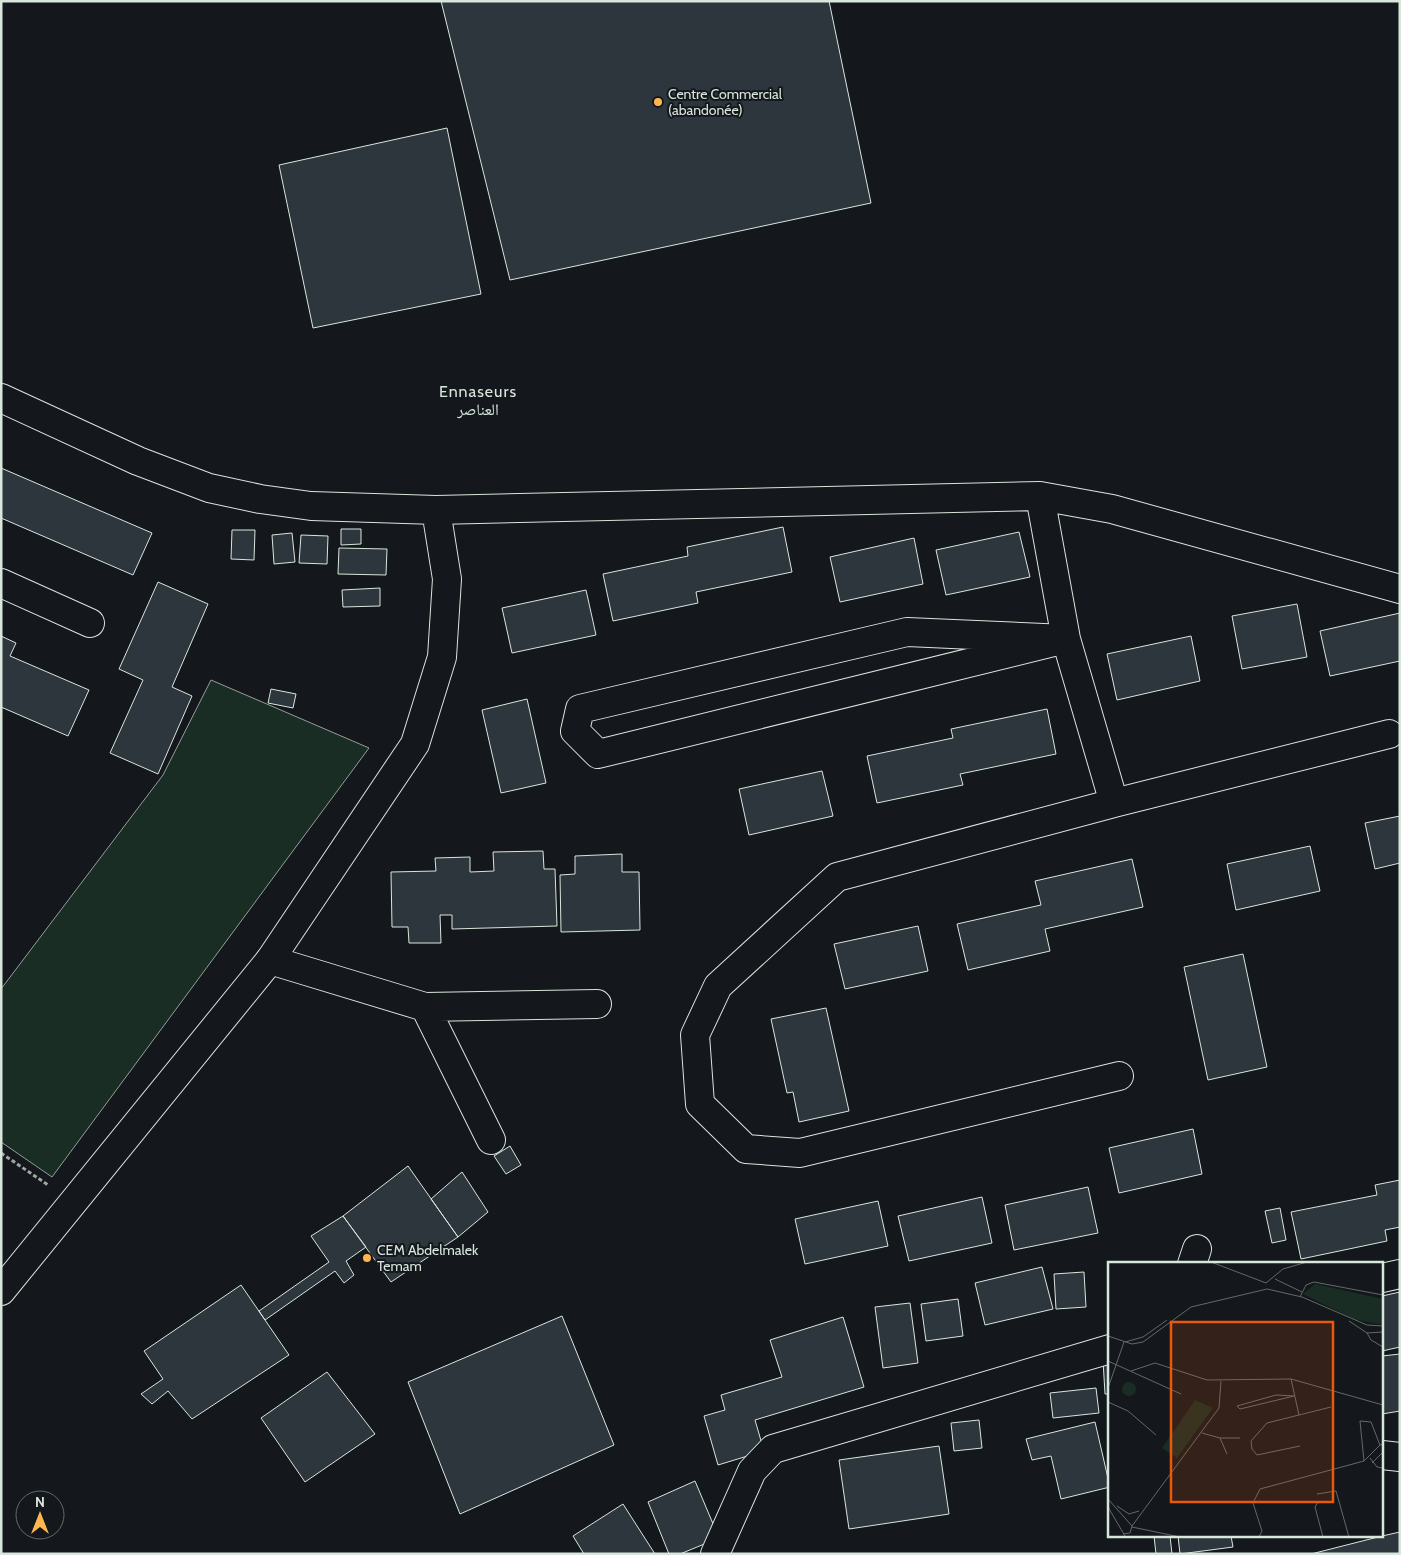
<svg xmlns="http://www.w3.org/2000/svg" width="1401" height="1555" font-family="Cabin,'Noto Naskh Arabic',sans-serif">
<style>
.green{fill:#1a2d24;stroke:#939e99}
.building{fill:#2c363c;stroke:#d8e6dc}
.lines{fill:none;stroke-linecap:round;stroke-linejoin:round}
.minor-casing{stroke:#d8e6dc;stroke-width:30}
.tertiary-casing{stroke:#d8e6dc;stroke-width:30}
.path{stroke:#9da8a2;stroke-width:3;stroke-dasharray:4 2.5;stroke-linecap:butt}
.minor{stroke:#14181c;stroke-width:28}
.tertiary{stroke:#14181c;stroke-width:28}
.poi-dot{fill:#ffb74d;stroke:#14181c;stroke-width:2}
.labels{text-anchor:middle;dominant-baseline:central;stroke-width:4;stroke-linejoin:round;paint-order:stroke}
.poi-label{font-size:14px;fill:#d8e6dc;stroke:#14181c;text-anchor:start}
.quarter-label{font-size:16px;letter-spacing:1px;fill:#d8e6dc;stroke:#14181c}
.inset-road{fill:none;stroke:#626a69;stroke-width:1}
.view{fill:#e8590c;fill-opacity:0.15;stroke:#e8590c;stroke-width:2.5}
.inset-edge{fill:none;stroke:#d8e6dc;stroke-width:2.5}
</style>
<rect width="100%" height="100%" fill="#14181c"/>
<path class="green" d="M211,680l158,68 -317,429 -51,-35v-153l162,-214z"/>
<path class="building" d="M441,1h388l42,202 -361,77z
M447,128l34,166 -168,34 -34,-163z
M1,468l151,65 -19,42 -132,-57z
M783,527l9,45 -96,20 2,11 -85,18 -10,-47 85,-18 -1,-9z
M341,529h20v15l-20,1z
M232,530h23l-1,30 -23,-1z
M1019,532l11,45 -84,18 -10,-45z
M292,533l3,29 -21,2 -2,-29z
M301,535l27,1 -1,28 -28,-1z
M914,538l9,46 -83,18 -10,-45z
M339,548l48,1 -1,26 -48,-1z
M158,582l50,22 -36,83 20,9 -34,78 -48,-21 33,-73 -24,-11z
M380,588v18l-37,1 -1,-17z
M586,590l10,45 -84,18 -10,-45z
M1297,604l10,53 -65,12 -10,-53z
M1400,613v48l-70,15 -10,-45z
M1,636l15,7 -6,13 79,34 -21,46 -67,-29z
M1191,636l9,45 -83,19 -10,-46z
M271,689l25,5 -3,14 -25,-5z
M527,699l19,84 -45,10 -19,-83z
M1047,709l9,45 -96,20 3,11 -86,18 -10,-47 86,-18 -2,-9z
M822,771l11,45 -84,19 -10,-46z
M1400,816v47l-25,6 -10,-46z
M1310,846l10,45 -84,19 -9,-46z
M543,851l1,18h11l2,57 -105,3v-14h-12l1,28h-32l-1,-16h-16l-1,-55 45,-1 -1,-13 35,-1v15l24,-1 -1,-19z
M622,854v18h17l1,58 -79,2 -1,-57 15,-1v-18z
M1132,859l11,48 -98,22 5,22 -82,19 -11,-46 84,-19 -6,-24z
M918,926l10,45 -83,18 -11,-45z
M1243,954l24,113 -59,13 -24,-113z
M826,1008l23,103 -50,11 -6,-30 -6,1 -16,-74z
M1193,1129l9,45 -83,19 -10,-45z
M510,1146l11,19 -15,9 -12,-18z
M408,1166l50,71 -67,45 -48,-66z
M462,1172l26,40 -30,25 -27,-38z
M1400,1180v47l-15,3 2,11 -86,18 -10,-47 86,-17 -2,-10z
M1088,1187l10,46 -84,17 -9,-45z
M982,1197l10,46 -83,18 -11,-45z
M878,1201l10,45 -83,18 -10,-45z
M1280,1208l6,32 -14,3 -7,-32z
M343,1216l23,31 -20,14 8,14 -10,8 -9,-12 -70,49 -6,-9 70,-49 -18,-26z
M1042,1267l11,42 -68,16 -10,-42z
M1084,1272l2,35 -30,2 -2,-35z
M241,1285l48,70 -97,64 -24,-28 -16,13 -11,-10 22,-15 -19,-28z
M1400,1292v55l-18,4v-55z
M958,1299l5,37 -37,5 -5,-37z
M910,1303l8,60 -35,5 -8,-61z
M562,1316l52,129 -154,69 -52,-132z
M843,1317l21,70 -109,33 9,31 -46,14 -14,-49 21,-6 -4,-15 61,-18 -12,-37z
M1400,1354v57l-18,3v-58z
M1110,1359v35h-5l-2,-34z
M327,1372l48,62 -70,48 -44,-64z
M1096,1388l3,25 -46,5 -3,-25z
M979,1420l3,28 -28,3 -3,-28z
M1095,1422l15,65 -49,12 -10,-43 -19,4 -6,-21z
M939,1446l10,68 -100,15 -10,-69z
M695,1481l24,57 -39,16h-11l-21,-52z
M623,1504l32,50h-71l-11,-18z
M1400,1532v22h-89l71,-18z
M1154,1536h16l2,18h-16z
M1178,1536h53l2,11 -53,7z"/>
<g class="lines">
<g class="minor-casing">
<path id="minor" d="M1040,496l26,143 48,164 275,-69
M436,510l604,-14 72,13 288,80
M1,583l89,40
M907,632l159,7 -468,115 -23,-23 5,-22z
M1114,803l-277,74 -119,109 -23,49 5,69 46,45 54,4 319,-77
M270,960l155,47 172,-3
M425,1007l66,133
M1192,1264l5,-15
M1382,1278l18,-4
M1382,1455l18,2
M715,1554l37,-83 21,-22 337,-100"/>
</g>
<g class="tertiary-casing">
<path id="tertiary" d="M1,398l137,63 71,27 51,11 51,7 125,4 11,69 -5,78 -27,87 -145,216 -269,331"/>
</g>
<path class="path" d="M1,1153l47,32"/>
<use href="#minor" class="minor"/>
<use href="#tertiary" class="tertiary"/>
</g>
<g class="poi-dot">
<circle cx="658" cy="102" r="5"/>
<circle cx="367" cy="1258" r="5"/>
</g>
<g class="labels">
<g class="poi-label">
<text x="668" y="94">Centre Commercial<tspan x="668" dy="16">(abandonée)</tspan></text>
<text x="377" y="1250">CEM Abdelmalek<tspan x="377" dy="16">Temam</tspan></text>
</g>
<g class="quarter-label">
<text x="478" y="391">Ennaseurs<tspan x="478" dy="18">العناصر</tspan></text>
</g>
</g>
<g transform="translate(1108 1262)">
<rect width="275" height="275" fill="#14181c"/>
<path d="M207,22l68,15v26l-29,-6 -51,-25zM14 127a7 7 0 1 1 14 0a7 7 0 1 1-14 0ZM87,138l18,8 -36,50 -15,-10z" fill="#1a2d24"/>
<path class="inset-road" d="M103,0l55,21 17,-14 24,-7M167,17l27,13M192,35l6,-12 8,-3 69,13M241,59l18,12 16,-1M259,71l4,7 12,7M0,74l24,8 11,-2 48,-35 76,-18 35,8 65,28 16,1M17,80l18,-5 24,-17M0,99l73,33M23,109l24,-8 52,17 84,-1 92,26M183,117l8,36 32,-8M0,126l16,-46M168,133l18,1 -54,13 -3,-3zM0,140l20,9 28,24M191,153l-32,8 -16,18 1,8 5,6 43,-9M94,171l18,5h20M112,176l7,16M262,196l7,9 6,1M256,199l16,-16M264,201l11,-11M209,232l19,-3 13,46M0,237l24,27 -2,7 -7,1M210,240l-3,5 8,30M9,244l12,8 10,-3M0,245l17,29M24,264l87,-118 2,-27M24,265l48,10M151,275l3,-6 -9,-28 7,-14 104,-28 -4,-40 11,1 9,23 3,-1"/>
<path class="view" d="M63,60h162v180h-162z"/>
<rect width="275" height="275" class="inset-edge"/>
</g>
<rect width="1401" height="1555" fill="none" stroke="#d8e6dc" stroke-width="5"/>
<g transform="translate(40 1515)"><circle r="24" fill="#14181c" stroke="#626a69"/>
<path d="M0-4L9 19L0 12L-9 19Z" fill="#ffb74d"/>
<text y="-8" font-size="14" font-weight="bold" text-anchor="middle" fill="#d8e6dc">N</text>
</g>
</svg>
